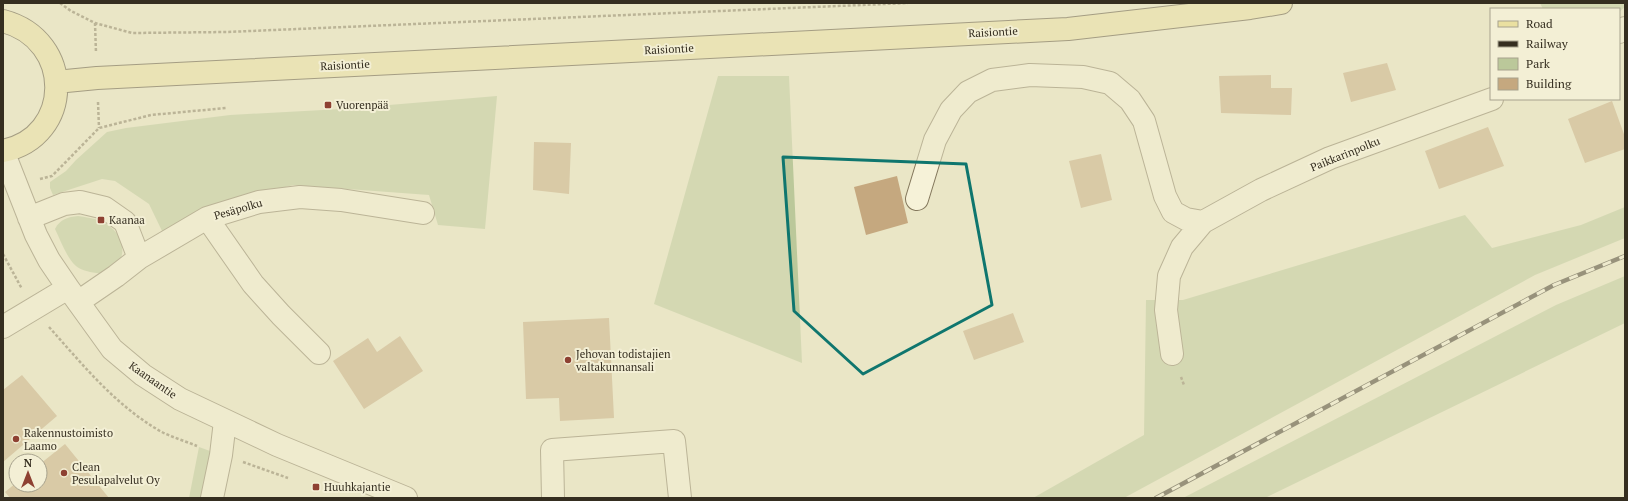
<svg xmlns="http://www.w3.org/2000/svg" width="1628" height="501" font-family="'PT Serif',serif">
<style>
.green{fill:#bbc89a}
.building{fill:#c5a87f}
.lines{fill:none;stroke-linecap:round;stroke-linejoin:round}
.minor-casing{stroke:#84785d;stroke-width:24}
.major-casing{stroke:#524631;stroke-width:24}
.path{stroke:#84785d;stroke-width:2.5;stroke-dasharray:3 2;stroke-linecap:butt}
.minor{stroke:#f6f2d8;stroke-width:22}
.major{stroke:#eae0a1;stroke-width:22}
.rail-casing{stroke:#352e20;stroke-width:4.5}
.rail{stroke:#f3efd5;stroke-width:3;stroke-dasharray:9;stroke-linecap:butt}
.marked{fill:none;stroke:#0f766e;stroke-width:3;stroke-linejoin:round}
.poi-dot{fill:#8e4132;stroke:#f3efd5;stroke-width:1.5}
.labels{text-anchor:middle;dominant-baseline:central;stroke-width:4;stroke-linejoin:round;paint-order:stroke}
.street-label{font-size:11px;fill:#352e20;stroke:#f3efd5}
.poi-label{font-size:11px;fill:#352e20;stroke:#f3efd5;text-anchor:start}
</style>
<rect width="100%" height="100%" fill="#eae6c6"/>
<path class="green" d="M1540,3h85v4l-6,5v-3h-76z
M718,76h71l13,287 -148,-59z
M497,96l-12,133 -47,-4 -9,-30 -136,-10 -87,24 -43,24 -14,-29 -34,-23 -13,-2 -49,16 -3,-7v-6l16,-11 10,-11 31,-28 19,-4 104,-13 111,-6z
M1625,207v31l-90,37 -411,223h-91l111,-63 2,-135h37l282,-85 27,33 89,-23z
M78,216c7,1 14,2 21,4 37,15 27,61 -9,52 -4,-1 -11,-3 -14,-6 -10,-9 -15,-25 -21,-37 5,-10 13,-12 23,-13z
M1625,276v47l-360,175h-82l373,-193z
M199,447l22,8 -9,43h-23z"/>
<path class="building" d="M1387,63l9,27 -45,12 -8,-29z
M1271,75v13h21l-1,27 -70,-2 -2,-37z
M1612,101l13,36v12l-40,14 -17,-44z
M1488,127l16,39 -65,23 -14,-38z
M534,142l37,1 -2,51 -36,-4z
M1101,154l11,46 -31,8 -12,-47z
M897,176l11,47 -42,12 -12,-48z
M1013,313l11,29 -50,18 -11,-29z
M609,318l5,100 -54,3 -1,-23 -33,1 -3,-77z
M400,336l23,35 -59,38 -31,-48 35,-23 9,14z
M22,375l35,41 -54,46v-72z
M65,444l44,54h-99l-5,-6 11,-9v2h24v-21z"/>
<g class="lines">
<g class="minor-casing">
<path id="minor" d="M1619,32l6,-4
M3,151l33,84 13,25 19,28 44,61 31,26 37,24 97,46 129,53
M917,199l18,-59 16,-30 17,-18 24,-12 38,-5 53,2 27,6 20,17 14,21 21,75 8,16 13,7 17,3
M29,218l35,-14 16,-2 25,6 20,14 14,36
M207,218l46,66 28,31 38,38
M78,302l38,-26 23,-18 68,-40 52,-16 41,-5 41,3 82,13
M3,327l65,-39
M1172,354l-6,-44 3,-34 13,-29 21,-25 58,-32 69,-32 162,-59
M212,498l9,-43 4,-34
M553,498l-1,-48 122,-9 6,57"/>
</g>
<g class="major-casing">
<path id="major" d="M3,21c72,19 70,116 0,130
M56,82l41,-4 971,-49 182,-21 31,-5"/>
</g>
<path class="path" d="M60,3l11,8 24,12 37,10 95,-1 681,-29
M95,23l1,30
M98,102l1,26
M40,179l12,-3 47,-48 52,-13 75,-7
M3,254l19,35
M49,327c34,38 66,78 111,104 11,6 25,10 37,15
M1181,377l3,8
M243,462l45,16"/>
<use href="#minor" class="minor"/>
<use href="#major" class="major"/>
<g class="rail-casing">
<path id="rail" d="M1156,498l398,-213 71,-29"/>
</g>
<use href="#rail" class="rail"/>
</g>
<path d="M0 0H1628V501H0ZM783,157l183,7 26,141 -129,69 -69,-63z" fill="#eae6c6" fill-opacity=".55" fill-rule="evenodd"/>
<path class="marked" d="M783,157l183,7 26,141 -129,69 -69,-63z"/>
<g class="poi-dot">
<rect x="324" y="101" width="8" height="8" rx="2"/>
<rect x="97" y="216" width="8" height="8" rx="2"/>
<circle cx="568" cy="360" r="4"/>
<circle cx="16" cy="439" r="4"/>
<circle cx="64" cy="473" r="4"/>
<rect x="312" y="483" width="8" height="8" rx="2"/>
</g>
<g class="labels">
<g class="street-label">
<text transform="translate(993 32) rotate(-3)">Raisiontie</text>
<text transform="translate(669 49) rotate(-3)">Raisiontie</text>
<text transform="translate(345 65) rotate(-3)">Raisiontie</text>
<text transform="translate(1345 154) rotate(-22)">Paikkarinpolku</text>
<text transform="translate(238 209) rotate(-16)">Pesäpolku</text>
<text transform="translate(153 380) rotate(35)">Kaanaantie</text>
</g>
<g class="poi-label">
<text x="336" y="105">Vuorenpää</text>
<text x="109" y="220">Kaanaa</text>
<text x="576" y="354">Jehovan todistajien<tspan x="576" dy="13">valtakunnansali</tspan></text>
<text x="24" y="433">Rakennustoimisto<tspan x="24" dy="13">Laamo</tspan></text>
<text x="72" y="467">Clean<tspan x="72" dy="13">Pesulapalvelut Oy</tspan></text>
<text x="324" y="487">Huuhkajantie</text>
</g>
</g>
<rect width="1628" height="501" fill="none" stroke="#352e20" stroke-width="8"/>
<rect x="1490" y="8" width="130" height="92" fill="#f3efd5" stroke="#a7a28d"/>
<rect x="1498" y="21" width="20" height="6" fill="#eae0a1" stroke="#a7a28d"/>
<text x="1526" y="28" font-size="12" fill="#352e20">Road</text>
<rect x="1498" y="41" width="20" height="6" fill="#352e20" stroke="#a7a28d"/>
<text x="1526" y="48" font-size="12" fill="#352e20">Railway</text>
<rect x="1498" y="58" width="20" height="12" fill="#bbc89a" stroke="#a7a28d"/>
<text x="1526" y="68" font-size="12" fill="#352e20">Park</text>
<rect x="1498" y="78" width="20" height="12" fill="#c5a87f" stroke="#a7a28d"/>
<text x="1526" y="88" font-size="12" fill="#352e20">Building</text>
<g transform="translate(28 473)"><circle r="19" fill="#f3efd5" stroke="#a7a28d"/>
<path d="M0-3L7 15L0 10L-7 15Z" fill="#8e4132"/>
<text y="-6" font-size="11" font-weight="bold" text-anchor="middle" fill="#352e20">N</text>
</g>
</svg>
